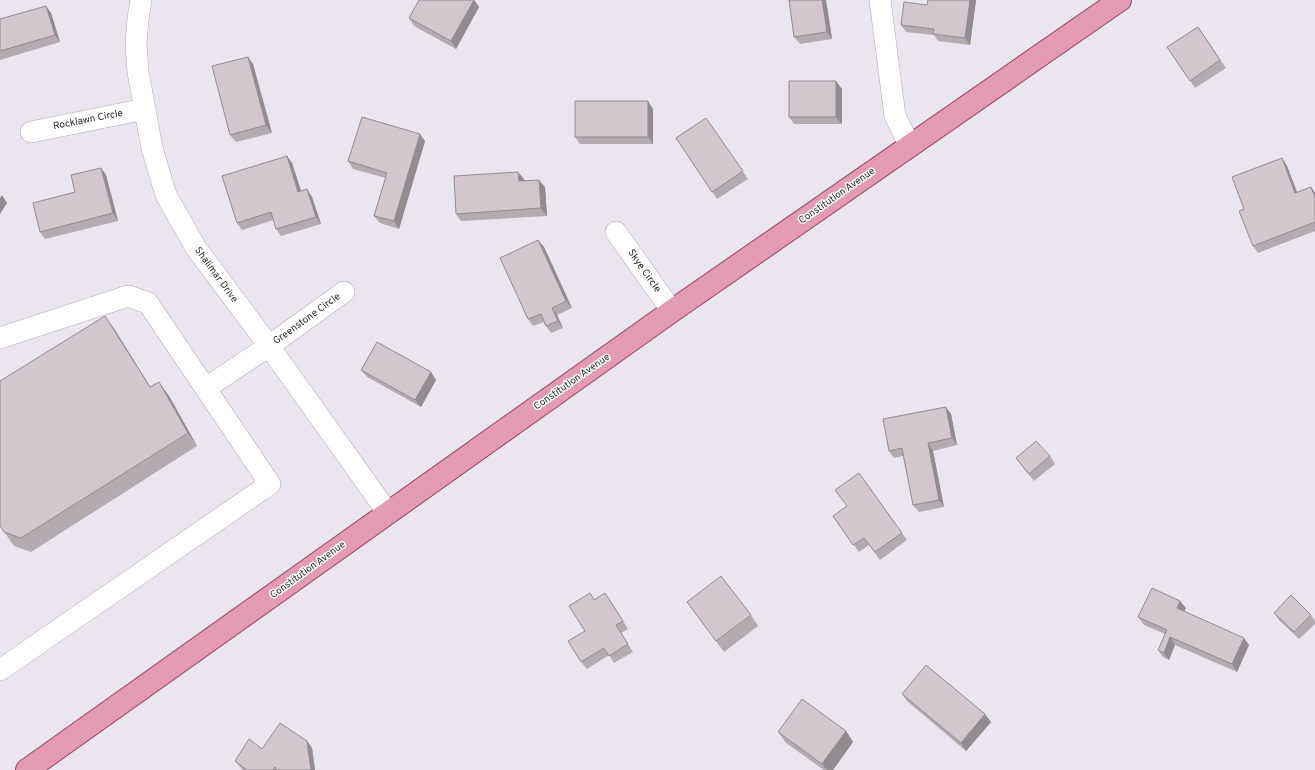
<svg xmlns="http://www.w3.org/2000/svg" width="1315" height="770" font-family="Overpass,sans-serif">
<style>
.lines{fill:none;stroke-linecap:round;stroke-linejoin:round}
.minor-casing{stroke:#b0abb4;stroke-width:22}
.major-casing{stroke:#964763;stroke-width:24}
.minor{stroke:#fff;stroke-width:21}
.major{stroke:#e39ab3;stroke-width:22}
.wall{fill:#b4abb0}
.shaded-wall{fill:#928b90}
.building{fill:#d1c7cd;stroke:#928b90}
.labels{text-anchor:middle;dominant-baseline:central;stroke-width:3;stroke-linejoin:round;paint-order:stroke}
.street-label{font-size:10px;fill:#2b292c;stroke:#fff}
</style>
<rect width="100%" height="100%" fill="#eae5ee"/>
<g class="lines">
<g class="minor-casing">
<path id="minor" d="M141,0l-3,19 -2,25 2,28 14,76 14,47 30,53 73,98 119,167
M880,0l15,116 15,30
M31,132l114,-23
M616,232l56,79
M0,338l128,-42 20,7 122,181 -270,186
M206,388l63,-42 75,-54"/>
</g>
<g class="major-casing">
<path id="major" d="M27,770l645,-459 448,-311"/>
</g>
<use href="#minor" class="minor"/>
<use href="#major" class="major"/>
</g>
<path class="wall" d="M474,0l5,7 -23,42 -42,-23 -5,-8z
M826,0l6,39 -32,5 -6,-7z
M928,0h48l-6,45 -32,-4 -4,-6 -28,-3 -5,-7 26,-20z
M51,13l9,29 -60,18v-41z
M1198,27l28,41 -31,20 -28,-41z
M253,64l19,69 -36,9 -6,-7z
M842,89v35h-48l-5,-7z
M653,109v35h-73l-5,-7z
M706,118l42,61 -31,20 -41,-61z
M425,141l-26,88 -19,-6 -6,-7 12,-38 -33,-9 -5,-8z
M287,156l5,7 9,28 11,6 9,27 -40,12 -5,-7 -3,-9 -31,10 -5,-7z
M1282,158l5,8 10,26 14,-5 4,6v38l-57,22 -5,-7 -9,-37z
M101,168l5,7 12,46 -73,18 -5,-7 35,-40z
M524,179v2l21,6 2,29 -86,5 -5,-7z
M538,240l6,7 28,61 -15,7 6,13 -12,5 -5,-7 -2,-4 -11,4 -5,-7z
M115,330l35,57 19,9 28,50 -166,106 -17,-6 -14,-20z
M361,370l75,10 -15,27 -54,-30z
M951,414l6,31 -24,6 11,56 -25,5 -6,-7 -10,-49 -9,2 -5,-7z
M1050,456l5,8 -21,17 -13,-16 -5,-7z
M859,473l48,67 -27,20 -11,-15 -10,7 -26,-36 14,-10z
M595,599l15,1 18,29 -7,4 12,19 -19,11 -5,-8 -22,14 -6,-7 4,-31z
M687,602l64,13 7,11 -34,26z
M1186,608l-2,3 65,34 -12,27 -62,-27 -6,15 -6,-3 -5,-7 7,-16 -21,-9 -6,-8z
M1274,613l37,2 4,6v3l-16,15 -20,-19z
M902,694l89,28 -25,29 -59,-50z
M846,731l7,11 -20,28h-9l-38,-27 -8,-11z
M307,741l5,7 3,22h-72l-2,-2 -6,-7 27,-12z"/>
<path class="shaded-wall" d="M474,0l5,7 -23,42 -5,-8z
M822,0h4l6,39 -5,-7z
M970,0h6l-6,45 -5,-7z
M46,6l5,7 9,29 -5,-7z
M248,57l5,7 19,69 -6,-8z
M836,81l6,8v35l-6,-7z
M648,101l5,8v35l-5,-7z
M420,134l5,7 -26,88 -5,-8z
M287,156l5,7 12,37 -6,-8z
M1282,158l5,8 13,34 -5,-7z
M101,168l5,7 12,46 -5,-8z
M518,172l6,7v10l-5,-8z
M539,180l6,7 2,29 -6,-8z
M1311,187l4,6v4z
M307,189l5,8 9,27 -5,-7z
M2,195l5,8 -7,11v-16z
M538,240l6,7 28,61 -6,-7z
M552,308l5,7 6,13 -5,-7z
M105,316l10,14 44,71 -9,-14z
M431,372l5,8 -15,27 -6,-7z
M159,382l10,14 28,50 -9,-13z
M946,407l5,7 6,31 -5,-7z
M928,443l5,8 11,56 -5,-7z
M1180,601l6,7 -4,8 -5,-8z
M1170,637l5,8 -6,15 -5,-7z
M1244,638l5,7 -12,27 -5,-8z
M985,714l6,8 -25,29 -5,-8z
M846,731l7,11 -20,28h-6l-5,-6z
M307,741l5,7 3,22h-4z"/>
<path class="building" d="M419,0h55l-23,41 -42,-23z
M789,0h33l5,32 -33,5z
M928,0h42l-5,38 -32,-4 1,-5 -33,-4 3,-23 23,3z
M46,6l9,29 -55,16v-32z
M1198,27l22,33 -30,21 -23,-34z
M248,57l18,68 -36,10 -18,-69z
M789,81h47v36h-47z
M575,101h73v36h-73z
M362,117l58,17 -26,87 -20,-5 13,-43 -39,-12z
M706,118l37,53 -31,21 -36,-54z
M287,156l11,36 9,-3 9,28 -40,12 -5,-17 -34,11 -15,-47z
M1282,158l13,35 16,-6 4,10v25l-62,24 -14,-35 5,-2 -12,-32z
M101,168l12,45 -73,19 -7,-29 42,-11 -4,-17z
M518,172l1,9 20,-1 2,28 -85,6 -2,-38z
M538,240l28,61 -14,7 6,13 -12,5 -5,-12 -13,5 -28,-61z
M105,316l45,71 9,-5 29,51 -167,105 -17,-6 -4,-6v-145z
M377,342l54,30 -16,28 -54,-30z
M946,407l6,31 -24,5 11,57 -26,5 -11,-57 -13,3 -6,-32z
M1036,441l14,15 -21,18 -13,-16z
M859,473l43,60 -27,19 -11,-14 -11,7 -20,-29 14,-10 -12,-16z
M721,576l30,39 -35,26 -29,-39z
M1152,588l28,13 -3,7 67,30 -12,26 -62,-27 -6,16 -6,-3 9,-20 -29,-13z
M590,593l4,7 11,-7 18,28 -7,4 12,19 -19,12 -5,-8 -23,14 -13,-21 17,-10 -16,-25z
M1291,595l20,20 -17,17 -20,-19z
M926,665l59,49 -24,29 -59,-49z
M802,699l44,32 -24,33 -44,-32z
M280,723l27,18 4,29h-35l-1,-3 -2,3h-26l-12,-9 14,-22 13,10z"/>
<g class="labels">
<g class="street-label">
<text transform="translate(88 120) rotate(-11)">Rocklawn Circle</text>
<text transform="translate(837 196) rotate(-35)">Constitution Avenue</text>
<text transform="translate(644 271) rotate(55)">Skye Circle</text>
<text transform="translate(216 275) rotate(54)">Shalimar Drive</text>
<text transform="translate(307 319) rotate(-36)">Greenstone Circle</text>
<text transform="translate(572 382) rotate(-35)">Constitution Avenue</text>
<text transform="translate(308 570) rotate(-36)">Constitution Avenue</text>
</g>
</g>
</svg>
